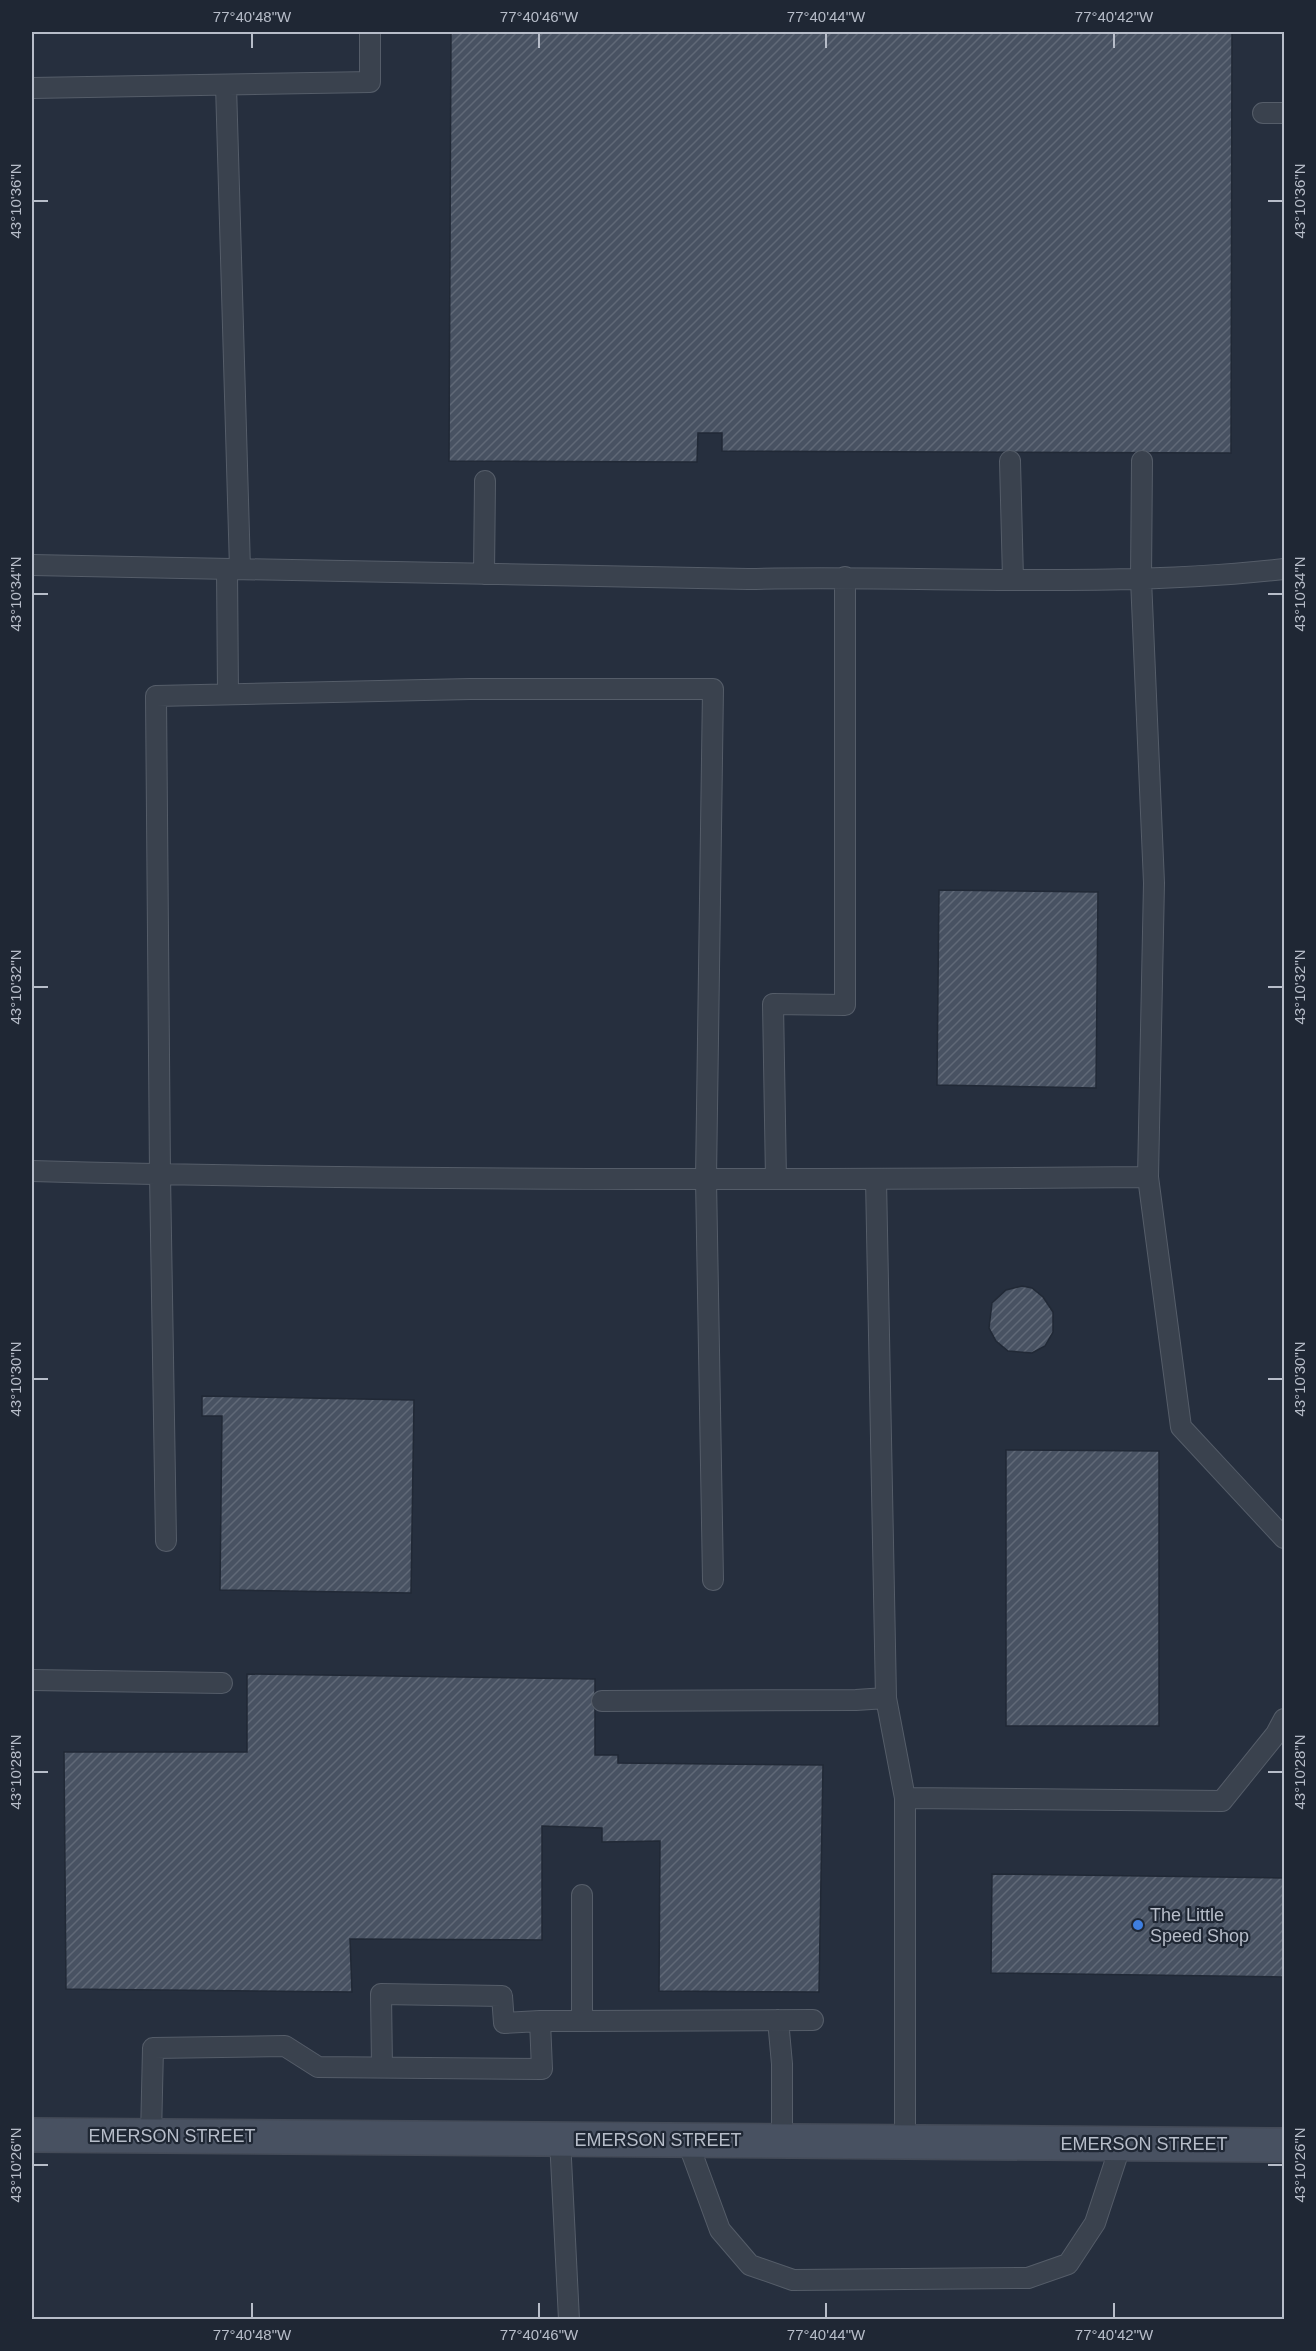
<svg xmlns="http://www.w3.org/2000/svg" width="1316" height="2351" font-family="Helvetica,sans-serif">
<style>
.building{fill:url(#building-hatch);stroke:#212936;stroke-width:1.5}
.lines{fill:none;stroke-linecap:round;stroke-linejoin:round}
.lane-casing{stroke:#555d69;stroke-width:22}
.secondary-casing{stroke:#444b58;stroke-width:36}
.lane{stroke:#3a424e;stroke-width:20}
.secondary{stroke:#485161;stroke-width:33}
.ticks{fill:none;stroke:#b7bdc9;stroke-width:2}
.shop-dot{fill:#3f7fe0;stroke:#1f2734;stroke-width:2}
.labels{text-anchor:middle;dominant-baseline:central;stroke-width:4.5;stroke-linejoin:round;paint-order:stroke}
.poi-label{font-size:18px;fill:#b7bdc9;stroke:#1f2734;text-anchor:start}
.street-label{font-size:18px;fill:#b7bdc9;stroke:#1f2734}
.neatline{fill:none;stroke:#b7bdc9;stroke-width:2}
.ticks-label{font-size:15px;text-anchor:middle;fill:#b7bdc9}
</style>
<defs>
<pattern id="building-hatch" width="6" height="6" patternUnits="userSpaceOnUse" patternTransform="scale(1.5)"><rect width="6" height="6" fill="#485262"/><path d="M-1 1l2-2M0 6l6-6M5 7l2-2" fill="none" stroke="#606977"/></pattern>
</defs>
<rect width="100%" height="100%" fill="#262f3e"/>
<path class="building" d="M451,32h781l-1,421 -509,-2v-18h-24l-1,29 -248,-1z
M939,890l159,2 -2,196 -159,-3z
M1022,1286l10,2 11,9 10,15v20l-8,14 -13,7 -24,-2 -12,-10 -7,-13 3,-25 14,-13z
M202,1396l212,4 -3,193 -191,-3 2,-174h-20z
M1006,1450l153,1v275h-153z
M247,1674l348,5v76h23v8l205,2 -4,227 -160,-1 1,-150 -58,1v-14l-60,-2v114l-192,-1 2,53 -286,-3 -2,-237h183z
M992,1874l292,4v99l-293,-4z"/>
<g class="lines">
<g class="lane-casing">
<path id="lane" d="M226,85l14,484
M32,88l338,-6v-50
M1263,113h21
M1010,461l3,118
M32,565l716,14c179,-4 359,10 536,-10
M227,569l1,125
M484,574l1,-93
M32,1171c371,10 744,9 1116,6l6,-294 -13,-304 1,-118
M1148,1177l33,250 103,111
M776,1179l-3,-175 72,1v-428
M876,1179l10,519 19,100v344
M166,1541l-6,-367 -4,-478 314,-7h243l-7,490 7,401
M32,1680l190,3
M602,1701l254,-1 30,-2
M905,1798l317,3 54,-67 8,-15
M778,2020l4,44v77
M582,2021l231,-1
M382,2067l-1,-73 121,2 2,27 36,-2
M151,2136l2,-88 132,-2 33,21 224,2 -2,-48h42v-126
M560,2139l9,181
M687,2140l33,90 30,35 43,15 235,-2 40,-14 27,-41 26,-79"/>
</g>
<g class="secondary-casing">
<path id="secondary" d="M32,2135l1252,10"/>
</g>
<use href="#lane" class="lane"/>
<use href="#secondary" class="secondary"/>
</g>
<path class="ticks" d="M252,33v15M539,33v15M826,33v15M1114,33v15M33,201h15M1268,201h15M33,594h15M1268,594h15M33,987h15M1268,987h15M33,1379h15M1268,1379h15M33,1772h15M1268,1772h15M33,2165h15M1268,2165h15M252,2303v15M539,2303v15M826,2303v15M1114,2303v15"/>
<circle class="shop-dot" cx="1138" cy="1925" r="6"/>
<g class="labels">
<g class="poi-label">
<text x="1150" y="1915">The Little<tspan x="1150" dy="21">Speed Shop</tspan></text>
</g>
<g class="street-label">
<text x="172" y="2136">EMERSON STREET</text>
<text x="658" y="2140">EMERSON STREET</text>
<text x="1144" y="2144">EMERSON STREET</text>
</g>
</g>
<rect width="1316" height="2351" fill="none" stroke="#1f2734" stroke-width="66"/>
<rect x="33" y="33" width="1250" height="2285" class="neatline"/>
<g class="ticks-label">
<text x="252" y="22">77°40'48"W</text>
<text x="539" y="22">77°40'46"W</text>
<text x="826" y="22">77°40'44"W</text>
<text x="1114" y="22">77°40'42"W</text>
<text transform="translate(16 201) rotate(-90)" y="5">43°10'36"N</text>
<text transform="translate(1300 201) rotate(-90)" y="5">43°10'36"N</text>
<text transform="translate(16 594) rotate(-90)" y="5">43°10'34"N</text>
<text transform="translate(1300 594) rotate(-90)" y="5">43°10'34"N</text>
<text transform="translate(16 987) rotate(-90)" y="5">43°10'32"N</text>
<text transform="translate(1300 987) rotate(-90)" y="5">43°10'32"N</text>
<text transform="translate(16 1379) rotate(-90)" y="5">43°10'30"N</text>
<text transform="translate(1300 1379) rotate(-90)" y="5">43°10'30"N</text>
<text transform="translate(16 1772) rotate(-90)" y="5">43°10'28"N</text>
<text transform="translate(1300 1772) rotate(-90)" y="5">43°10'28"N</text>
<text transform="translate(16 2165) rotate(-90)" y="5">43°10'26"N</text>
<text transform="translate(1300 2165) rotate(-90)" y="5">43°10'26"N</text>
<text x="252" y="2340">77°40'48"W</text>
<text x="539" y="2340">77°40'46"W</text>
<text x="826" y="2340">77°40'44"W</text>
<text x="1114" y="2340">77°40'42"W</text>
</g>
</svg>
